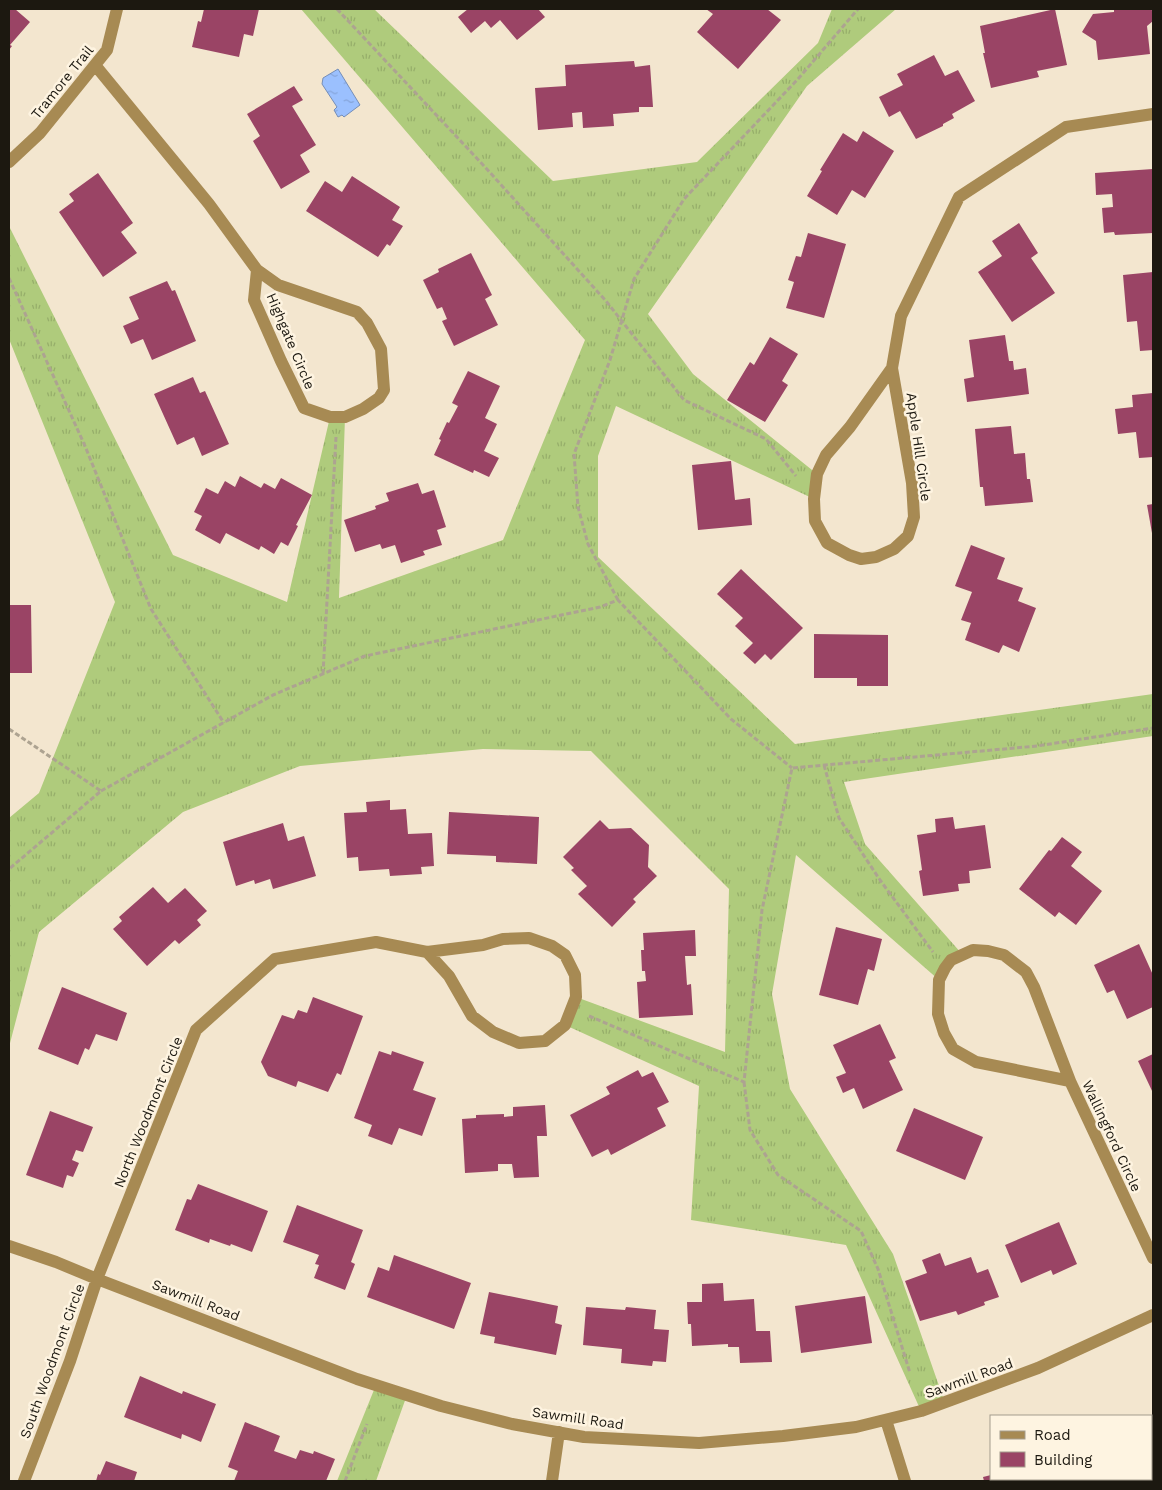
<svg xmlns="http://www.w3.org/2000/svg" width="1162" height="1490" font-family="'Work Sans',sans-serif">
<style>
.grass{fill:url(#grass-tufts)}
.water{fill:url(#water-ripples);stroke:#758eb7}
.building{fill:#9a4465}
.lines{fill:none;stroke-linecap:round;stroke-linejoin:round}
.path{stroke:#ada391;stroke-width:3;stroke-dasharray:5 2.5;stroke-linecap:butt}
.street{stroke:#a78a53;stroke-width:12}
.labels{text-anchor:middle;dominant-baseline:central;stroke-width:5;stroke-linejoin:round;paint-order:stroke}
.street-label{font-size:14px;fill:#1c1810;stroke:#fef4e1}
</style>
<defs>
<pattern id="grass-tufts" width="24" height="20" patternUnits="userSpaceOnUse" patternTransform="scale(1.25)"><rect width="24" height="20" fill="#afcb7c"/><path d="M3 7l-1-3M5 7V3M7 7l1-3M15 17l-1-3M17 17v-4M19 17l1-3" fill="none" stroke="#96ae6a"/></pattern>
<pattern id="water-ripples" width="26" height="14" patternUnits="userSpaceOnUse" patternTransform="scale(1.25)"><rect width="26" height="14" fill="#9bc0fe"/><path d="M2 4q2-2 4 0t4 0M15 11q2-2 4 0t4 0" fill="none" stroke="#85a4d9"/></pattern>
</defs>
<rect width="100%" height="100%" fill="#f3e6cf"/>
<path class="grass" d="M301,9h73l179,172 144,-19 121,-119 14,-34h64l-89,77 -159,228 45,60 124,100 -3,25 -198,-93 -18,50v101l197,187 358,-50v42l-309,46 21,62 97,110 -23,26 -143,-125 -24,139 18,95 103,165 52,149 -24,8 -75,-166 -155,-25 8,-134 -134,-61 11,-28 149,55 4,-163 -138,-138 -108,-2 -183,17 -117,46 -144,120 -30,115v-229l30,-25 76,-191 -106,-263v-113l164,329 114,47 43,-185h15l-6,181 164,-58 82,-200z
M376,1385l31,10 -31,86h-39z"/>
<path class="water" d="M338,69l22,36 -16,12 -2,-2 -4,2 -4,-7 3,-3 -15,-23 1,-6z"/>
<path class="building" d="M9,9h6l15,13 -20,23 2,1 -3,4z
M204,9h55l-6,27 -9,-2 -5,23 -47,-10 6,-26 3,1z
M468,9h70l7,8 -28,23 -17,-20 -9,8 -6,-7 -14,12 -13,-16z
M706,9h61l14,11 -43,49 -41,-37 16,-18z
M1055,9l12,56 -30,6 2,6 -48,11 -8,-35h2l-5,-27z
M1114,9h36l3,2v10l-6,5 3,28 -52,6 -2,-19 -14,-9 11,-18 21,-2z
M934,55l11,21 13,-6 17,31 -23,13 2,4 -11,6v2l-27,13 -16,-28 -11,6 -10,-20 24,-12 -6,-11z
M634,61l1,6 15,-2 3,42h-14v5l-26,2 1,12 -31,2 -1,-16 -10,1 1,14 -35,3 -3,-42 31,-2 -1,-21z
M294,86l9,14 -11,6 24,39 -16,10 10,17 -29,17 -28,-48 7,-5 -13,-22z
M863,131l31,20 -29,47 -13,-8 -15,25 -30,-19 15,-25 -2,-1 23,-37 14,9z
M1153,169v64l-38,2 -1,-3 -10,1 -2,-25 11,-1 -1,-13 -16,1 -1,-22z
M98,173l35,50 -12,9 16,21 -34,24 -44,-65 15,-11 -5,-7z
M352,176l48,31 -8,13 11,6 -13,20 -3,-2 -9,13 -72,-46 19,-30 17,11z
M1019,223l19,30 -7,5 24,35 -43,29 -34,-50 24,-16 -10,-15z
M808,233l38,11 -22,74 -38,-10 8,-26 -6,-2 8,-24 5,1z
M471,253l21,42 -7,4 13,26 -44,21 -12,-25 5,-2 -5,-12 -5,2 -14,-29 16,-8 -1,-3z
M1153,272v78l-13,1 -3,-30 -10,1 -4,-47z
M167,281l5,10 3,-1 21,51 -44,19 -9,-21 -12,5 -8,-18 16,-7 -10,-22z
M1005,335l4,26h4l1,9 12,-2 3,26 -62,8 -3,-23 10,-2 -5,-37z
M770,337l28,17 -16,27 6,4 -23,37 -38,-22 23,-38 4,3z
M468,371l32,15 -15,32 12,6 -13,27 15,7 -10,19 -15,-7 -1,3 -39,-18 7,-15 -2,-1 8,-17 2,1 9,-17 -6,-3z
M193,377l7,16 5,-2 24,53 -27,12 -8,-19 -17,8 -23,-51z
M1153,393v64l-14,1 -3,-26 -18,2 -3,-25 18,-2 -1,-12z
M1011,426l3,28 11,-1 2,26h3l3,23 -48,4 -2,-19h-3l-5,-58z
M731,461l4,39 15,-2 2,27 -54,5 -6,-65z
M240,476l21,12 3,-5 11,6 6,-11 31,17 -16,30 2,1 -10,20 -7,-4 -7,12 -13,-8 -2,4 -33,-17 -6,11 -25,-14 7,-14 -8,-4 12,-24 12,6 7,-13 10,6z
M418,483l4,11 12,-4 12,37 -9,3 5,15 -19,6 2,4 -24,8 -6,-18 -13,4 -2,-5 -25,8 -11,-32 32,-11 -1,-3 14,-5 -3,-8z
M1153,504v29h-1l-5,-28z
M971,545l34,13 -8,21 26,9 -5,13 18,7 -17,44 -16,-7 -4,8 -34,-13 6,-17 -10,-3 11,-28 -17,-6z
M741,569l62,59 -32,32 -6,-6 -10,10 -12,-11 10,-10 -18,-17 8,-8 -26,-24z
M9,605h22l1,68h-23z
M814,634l74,1v51h-31v-8h-43z
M390,800v10l16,-1 2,25 24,-1 2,33 -13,1 1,7 -32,2 -1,-7 -30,2 -1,-14 -11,1 -3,-45 23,-1 -1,-10z
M449,812l90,5 -2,47 -41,-2v-6l-49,-2z
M953,817l2,12 30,-4 6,43 -22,3 1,12 -12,1 1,7 -36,5 -4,-25 3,-1 -5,-35 19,-3 -1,-13z
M600,820l9,9 22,-1 18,17 -1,22 9,9 -24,23 3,3 -24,25 -34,-33 9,-8 -16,-16 3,-2 -11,-11z
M283,823l5,18 16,-5 12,40 -43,13 -3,-10 -15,5 -1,-4 -18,6 -13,-44z
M1062,837l20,15 -11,14 31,25 -26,34 -17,-13 -4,5 -36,-28 30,-39 2,1z
M153,887l15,16 17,-15 22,23 -10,9 4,5 -22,19 -4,-4 -28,26 -34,-37 9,-8 -3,-4z
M836,927l46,12 -8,32 -6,-2 -10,36 -39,-10z
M695,930l1,26h-11l2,29 4,-1 2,31 -54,3 -2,-36 9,-1 -1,-10h-3l-1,-21h3l-1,-17z
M1139,944l14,31v32l-26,12 -13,-29 -7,3 -13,-28z
M62,987l65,26 -10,28 -21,-7 -7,16 -4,-2 -7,17 -40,-16z
M313,997l50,19 -22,59 -4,-2 -9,19 -30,-11 -2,6 -28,-11 -7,-14 21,-47 12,4 4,-9 9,3z
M880,1024l16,34 -7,3 14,29 -40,19 -9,-21 -11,5 -7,-16 10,-4 -13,-28z
M379,1051l12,4 1,-4 32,11 -11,28 23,8 -14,38 -23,-8 -7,17 -24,-9 4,-11 -18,-7z
M1153,1054v39l-15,-32z
M638,1070l4,7 11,-5 16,30 -12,6 9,18 -55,29 -3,-6 -16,8 -22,-42 40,-21 -4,-7z
M545,1105l2,31h-10l2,41 -25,1 -2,-14h-14v7l-33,2 -3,-54 14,-1v-3l28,-1v3l9,-1v-9z
M914,1108l69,29 -18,43 -69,-29z
M50,1111l43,16 -10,25 -7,-2 -4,10 7,3 -6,14 -6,-2 -4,13 -37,-13z
M198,1184l70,27 -16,41 -21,-8 -1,2 -20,-7 -1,4 -34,-13 12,-31 4,1z
M297,1205l66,25 -12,32 4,2 -10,26 -31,-12 5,-13 -4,-1 4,-9 -36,-13z
M1059,1222l18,42 -24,11 -2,-5 -30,13 -16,-38z
M940,1253l5,13 26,-9 6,16 11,-4 11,28 -15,5 1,3 -27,10 -2,-4 -36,10 -15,-40 22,-8 -5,-13z
M394,1255l77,28 -17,46 -87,-32 11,-30 11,4z
M723,1283l1,18 30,-2 2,32h14l2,31 -32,1 -1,-16h-11v-3l-36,2 -1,-22h-3l-1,-22h15v-18z
M489,1292l69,14 -3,17 7,2 -6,30 -62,-12 1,-6 -15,-3z
M865,1296l7,47 -71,10 -6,-47z
M586,1307l39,3 1,-3 30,3 -2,19 15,1 -3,32 -13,-1 -1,5 -31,-3 1,-14 -39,-4z
M140,1376l42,18 1,-3 33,13 -15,38 -19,-8 -1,5 -57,-22z
M245,1422l35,14 -6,15 22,8 4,-9 13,4 1,-3 21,8 -9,22h-92l4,-10 -10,-4z
M1151,1437l2,5v22l-2,1z
M106,1461l31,11 -3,9h-38l2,-7 2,1z
M991,1475v4h34l1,2h-42l-1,-4z"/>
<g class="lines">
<path class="path" d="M337,9l148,158 121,134 78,99 82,39 30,37
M9,278l76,168 66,163 73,114
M618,600l-30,-56 -10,-37 -4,-53 36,-94 24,-81 50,-80 114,-120 60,-70
M323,674l13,-237
M9,729l92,62 -92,78
M824,765l15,53 41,62 53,72
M101,791l172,-96 92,-39 235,-49 18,-7 113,119 61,49
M589,1016l155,66 18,-172 30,-142 245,-22 116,-18
M744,1082l6,48 28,45 83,56 17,38 32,104
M345,1481l22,-57"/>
<path class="street" d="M95,65l114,139 48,66
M9,162l31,-29 67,-83 10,-41
M257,270l21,15 79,27 10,11 14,26 3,41 -5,8 -16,11 -18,8h-15l-26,-9 -23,-47 -27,-61z
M892,368l20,115 2,34 -6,19 -14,13 -18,8 -15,2 -12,-4 -22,-12 -12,-22 -1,-22 3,-25 9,-19 24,-28z
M892,368l9,-52 58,-119 107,-70 87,-13
M529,938l23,8 13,9 10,20 1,22 -11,28 -20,16 -26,2 -26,-11 -21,-16 -23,-40 -22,-24 56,-7 20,-6z
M973,950l15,1 16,4 22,17 8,15 36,94 -94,-19 -23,-13 -9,-16 -6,-19 1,-34 6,-12 6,-8z
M1070,1081l83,177
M9,1246l47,16 41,17 260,100 84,27 71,18 72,13 115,6 84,-7 73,-9 65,-16 117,-43 115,-53
M886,1420l19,61
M24,1481l46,-120 27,-82 99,-249 79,-71 101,-17 51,10
M552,1481l7,-49"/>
</g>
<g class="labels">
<g class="street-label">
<text transform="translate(62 82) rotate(-51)">Tramore Trail</text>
<text transform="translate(291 341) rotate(67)">Highgate Circle</text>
<text transform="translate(919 447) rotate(82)">Apple Hill Circle</text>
<text transform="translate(148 1112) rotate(-68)">North Woodmont Circle</text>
<text transform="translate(1112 1136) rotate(65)">Wallingford Circle</text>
<text transform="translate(196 1300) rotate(21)">Sawmill Road</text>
<text transform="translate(52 1361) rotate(-70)">South Woodmont Circle</text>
<text transform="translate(969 1378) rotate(-20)">Sawmill Road</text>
<text transform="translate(578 1418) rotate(8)">Sawmill Road</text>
</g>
</g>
<rect width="1162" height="1490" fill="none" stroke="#1c1810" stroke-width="20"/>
<rect x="990" y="1415" width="162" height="65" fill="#fef4e1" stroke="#a49c8d"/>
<rect x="1000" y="1431" width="25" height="8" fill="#a78a53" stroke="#a49c8d"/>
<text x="1034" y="1440" font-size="15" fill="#1c1810">Road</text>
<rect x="1000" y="1452" width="25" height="15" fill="#9a4465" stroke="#a49c8d"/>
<text x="1034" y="1465" font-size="15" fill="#1c1810">Building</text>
</svg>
